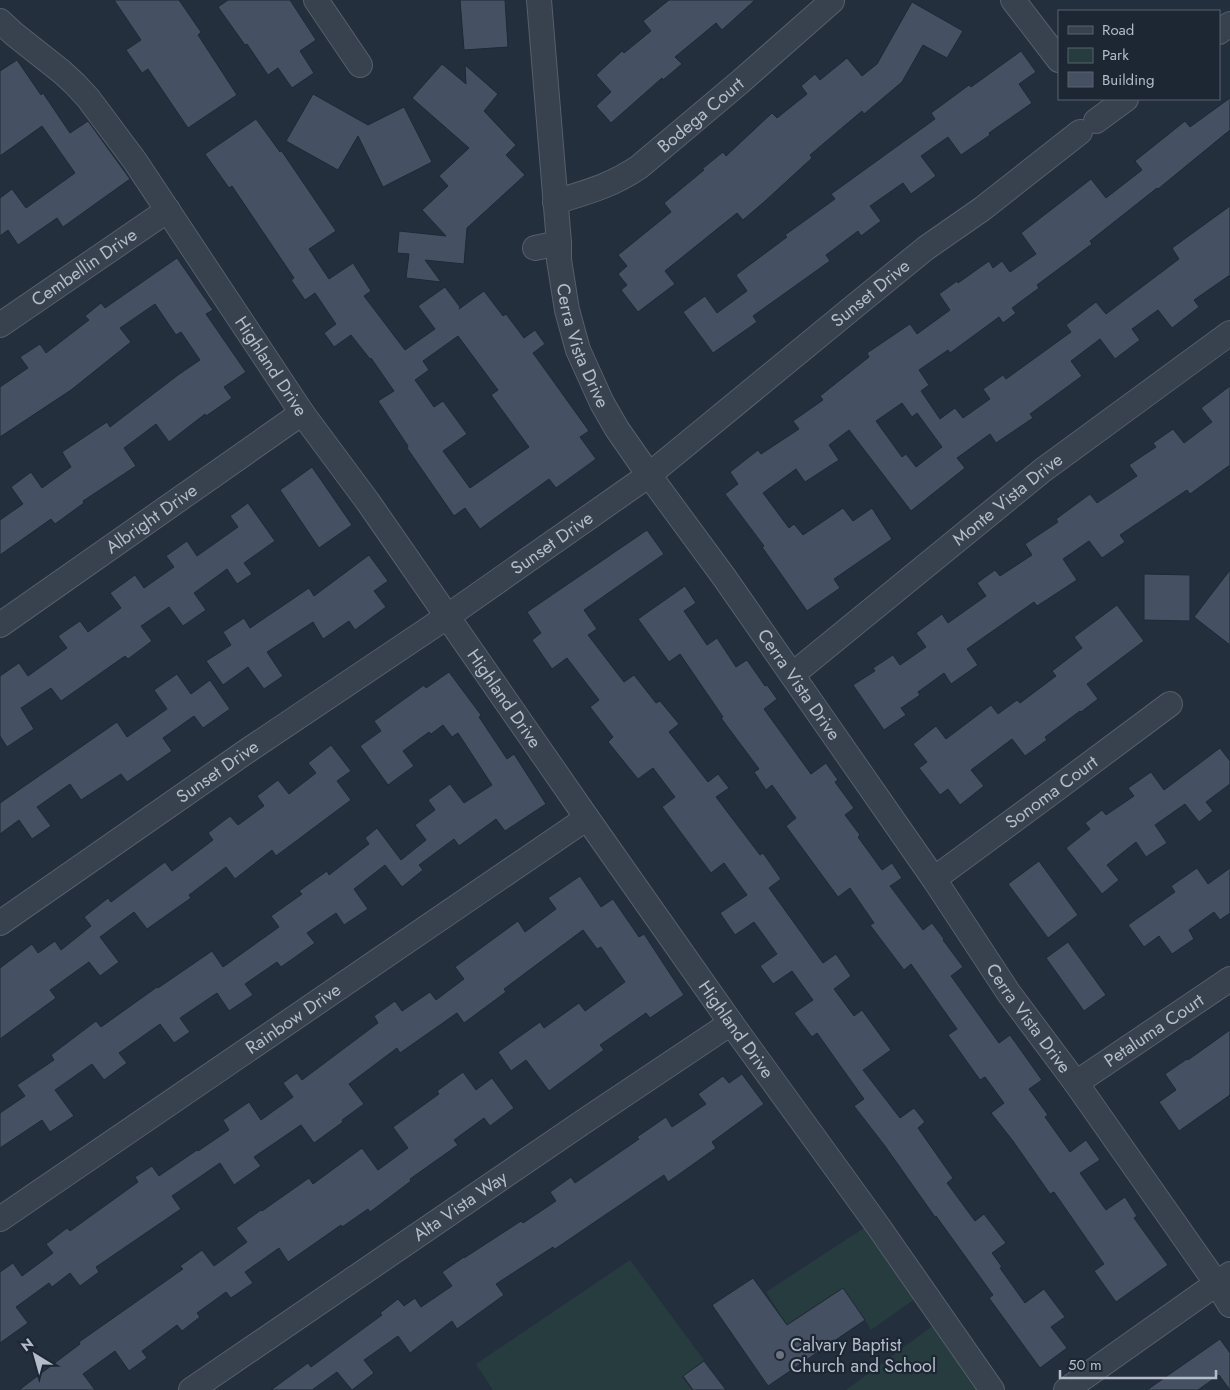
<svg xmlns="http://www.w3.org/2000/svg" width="1230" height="1390" font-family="Jost,sans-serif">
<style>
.green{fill:#263c3f}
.building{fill:#455162;stroke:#1f2835;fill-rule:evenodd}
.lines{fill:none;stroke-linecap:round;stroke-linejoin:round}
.minor-casing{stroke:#565f6c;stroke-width:26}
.minor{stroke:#38414e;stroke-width:24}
.worship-dot{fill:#6b7280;stroke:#1d2633;stroke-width:2}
.labels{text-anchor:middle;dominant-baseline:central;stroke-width:4.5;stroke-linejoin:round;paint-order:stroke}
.street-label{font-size:18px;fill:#b4bcc9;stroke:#1d2633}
.poi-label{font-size:18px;fill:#b4bcc9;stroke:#1d2633;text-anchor:start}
</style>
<rect width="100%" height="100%" fill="#242f3e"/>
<path class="green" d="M867,1226l49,72 -45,32 -6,-10 -22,-32 -56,37 -21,-33z
M630,1260l74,100 -22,17 10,13h-199l-17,-26z
M935,1324l47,66h-136z"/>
<path class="building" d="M114,0h65l22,32 -3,3 39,60 -49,33 -40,-59 -6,4 -16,-23 15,-10z
M228,0h62l26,40 -16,11 14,22 -22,15 -14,-20 -10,7 -21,-31 -2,1 -27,-38z
M460,0h45l3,47 -44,3z
M669,0h86l-33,30 -6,-7 -41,34 7,7 -19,16 -1,-2 -51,45 -15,-17 15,-14 -15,-17 26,-24 2,2 27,-22 -8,-10z
M912,2l51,29 -16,27 -24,-13 -21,37 -38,32 -2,-3 -52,44 2,3 -48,44 -21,18 -6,-7 -72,58 10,13 -37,28 -17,-22 6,-5 -9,-11 9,-8 -9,-11 53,-43 -7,-9 40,-33 -2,-1 21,-17 3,4 46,-43 5,5 30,-24 -6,-8 14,-12 5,6 27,-22 15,18 15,-12z
M1021,51l15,21 -17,12 13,19 -43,30 1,2 -29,20 -13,-18 -27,19 15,20 -25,18 -8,-11 -33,23 11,15 -20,15 -3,-5 -32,24 4,6 -77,55 4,6 -44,31 -30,-41 22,-16 12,17 30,-22 -11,-16 51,-38 -2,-2 50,-36 -4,-5 104,-75 -4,-6 38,-28 2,2z
M17,60l24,35 2,-2 27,40 18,-12 42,58 -67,48 -6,-9 -39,27 -10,-15 -8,6v-38l12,-9 14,19 49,-35 -33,-47 -42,30v-85z
M442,64l24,20 -1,-19 33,29 -14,17 32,34 -10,10 19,20 -58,53 -3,36 -39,-4 16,22 -35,-4 3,-24 -12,-1 2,-22 47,5 -24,-26 26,-24 -9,-10 30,-28 -57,-50z
M313,94l55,31 36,-18 28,55 -49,25 -25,-51 -20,34 -52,-29z
M1230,98v32l-72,59 -1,-1 -67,53 2,3 -55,41 2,3 -27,20 4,5 -13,10 -4,-6 -49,36 -2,-3 -29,20 10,15 -8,6 19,28 15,-11 8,10 27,-19 -7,-10 20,-14 3,4 65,-47 -5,-7 30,-23 10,12 73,-55 -7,-11 58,-42v69l-36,25 5,7 -27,21 -14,-18 -26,19 8,11 -25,19 -15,-20 -29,22 11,15 -52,38 3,4 -37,25 -6,-9 -33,24 8,10 -54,43 -62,-81 -20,15 10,15 -34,22 -9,-13 -33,24 26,35 5,-4 9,11 40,-27 10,13 19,-13 20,31 -58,40 6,9 -33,23 -45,-64 2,-1 -39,-52 13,-10 -8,-12 28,-22 3,4 38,-25 -6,-8 30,-21 -3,-4 49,-39 -2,-4 43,-29 7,10 33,-24 -11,-16 18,-13 1,2 31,-22 4,7 9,-7 8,11 26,-18 -15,-21 70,-54 15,19 36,-28 -7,-9 50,-40 5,6zM902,403l10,14 5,-4 25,34 -26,20 -10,-13 -4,3 -26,-36z
M256,119l24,33 1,-2 55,81 -27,18 20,30 24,-16 18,28 -7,5 41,54 30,-21 -17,-23 27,-19 15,20 -1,2 25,-18 19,25 3,-2 18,24 11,-8 10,14 -12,9 56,78 -9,6 16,22 -40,29 -7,-9 -69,50 -15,-21 -11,8 -47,-68 1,-2 -30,-45 16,-10 -23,-33 -1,1 -19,-24 -17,12 -10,-14 12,-9 -21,-31 -10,7 -14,-20 3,-2 -62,-92 -3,2 -24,-34zM458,336l40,54 -7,5 38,52 -59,41 -27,-37 24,-17 -24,-33 -9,6 -19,-27 14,-10 -6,-9z
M177,258l36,52 -7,4 40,58 -22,15 8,11 -26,18 -1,-2 -36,28 -13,-18 -32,24 12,18 -53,35 1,2 -29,21 -4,-5 -51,36v-35l23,-16 -12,-17 20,-15 11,16 29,-21 -9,-15 45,-30 3,5 68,-52 22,-15 -19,-28 -5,3 -21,-31 -35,24 11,14 -60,48 -71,47v-50l28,-19 -8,-11 20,-13 6,9 43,-33 -4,-4 16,-13 4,5z
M1230,386v79l-40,29 -3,-4 -67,45 5,7 -23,16 -13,-17 -26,18 14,21 -40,26 -3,-4 -67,47 11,16 -27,19 -7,-11 -26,19 2,3 -19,13 5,7 -22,15 -31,-45 22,-14 -2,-3 20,-13 7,10 26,-18 -10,-14 26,-19 6,9 38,-27 -9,-13 18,-13 5,6 32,-21 -7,-11 33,-22 -2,-3 34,-25 7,9 40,-27 -8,-11 27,-18 -3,-4 20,-14 11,14 28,-21 -11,-14z
M312,467l40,58 -33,23 -39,-58z
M248,503l27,38 -31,22 8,11 -15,10 -10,-15 -33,24 12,17 -23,16 -14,-19 -28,19 11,15 -24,18 -3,-3 -64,45 -10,-13 -30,20 13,21 -27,18 -7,-11v-60l19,-13 9,13 39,-28 -9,-12 22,-15 8,11 33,-24 -11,-15 25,-18 9,13 30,-21 -8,-11 21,-15 10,15 41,-29 -8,-11z
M647,530l17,24 -80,56 13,19 -9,6 36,47 10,-7 22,28 4,-2 19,23 -10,8 39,50 10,-8 11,14 -13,9 44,58 3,-2 18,26 -12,9 54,75 13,-9 15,22 -17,13 20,27 8,-6 29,40 -28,20 37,48 14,-10 11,14 -7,6 35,50 -6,5 28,38 9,-7 22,29 -14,10 10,14 -2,1 25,35 19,-14 21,28 -14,10 16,21 -27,20 -51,-70 4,-3 -57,-79 -1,1 -50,-71 -31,-40 10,-7 -47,-66 -5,4 -18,-24 19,-13 -21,-29 -19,13 -13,-18 17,-12 -23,-32 -19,13 -15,-22 27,-18 -23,-32 -13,10 -49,-66 13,-10 -22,-29 -15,11 -30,-37 5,-5 -23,-30 9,-7 -32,-42 -15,11 -20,-29 9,-7 -14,-21z
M369,555l19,26 -14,10 12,16 -31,23 -6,-9 -26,18 -10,-17 -46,30 16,24 -19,13 -16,-22 -25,18 -17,-24 25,-16 -8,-13 21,-14 6,10 59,-40 5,8z
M1230,570v75l-36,-28z
M1144,574l46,1v46l-46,-1z
M685,586l11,17 -12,8 23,34 10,-7 19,29 11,-7 18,26 2,-1 10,14 -13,10 47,65 15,-11 12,17 -3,2 19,26 -9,7 15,20 -2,2 24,33 10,-7 10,15 -12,8 33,44 9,-7 12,16 -1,1 20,27 -12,9 48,67 11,-8 32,45 -13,9 19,26 -3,2 25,35 16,-12 14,20 -20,13 26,37 19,-13 12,19 -3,2 34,47 -52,37 -22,-31 10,-7 -50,-72 -4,2 -37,-53 -22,-28 13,-10 -19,-26 -5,3 -32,-45 9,-6 -46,-65 -7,6 -34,-45 4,-2 -24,-35 -12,9 -52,-71 10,-8 -24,-33 -6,5 -12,-18 5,-3 -38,-51 2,-1 -43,-63 -11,8 -31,-43z
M1117,605l27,36 -57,43 11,15 -17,13 -1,-1 -35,26 2,3 -22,16 -13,-17 -41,31 13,16 -24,19 -12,-16 -8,6 -21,-27 8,-6 -14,-18 23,-18 10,13 45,-34 7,9 19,-14 3,3 36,-27 -4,-5 30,-23 -8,-11z
M449,672l32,43 -2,2 28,42 7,-5 32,50 -41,27 -9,-12 -37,27 -5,-7 -35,26 4,5 -21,17 -17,-22 -31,24 14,20 -24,16 -8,-12 -29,20 8,10 -34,24 -4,-5 -32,22 8,11 -24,16 -12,-18 -37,25 10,14 -16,11 -14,-19 -41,29 8,10 -23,17 -12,-16 -37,26 19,26 -24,16 -8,-12 -42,28v-35l25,-17 -8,-11 37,-25 -3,-5 45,-34 5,6 56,-40 1,1 54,-37 11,16 56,-40 -8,-11 31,-22 -3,-3 28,-20 2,4 40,-31 -4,-6 12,-10 24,32 25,-20 -11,-15 20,-15 -7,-10 22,-16 14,19 28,-18 -34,-52 -6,4 -9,-12 -12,9 -2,-2 -26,19 11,15 -26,19 -28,-39 21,-15 -7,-10 50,-36 2,3z
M177,674l14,20 19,-14 20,29 -27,19 -9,-12 -31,22 9,13 -45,31 -6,-8 -40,26 -11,-16 -33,23 14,19 -19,13 -13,-19 -19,14v-31l117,-81 10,15 40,-28 -13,-19z
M331,745l20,26 -14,10 14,19 -75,56 -4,-6 -37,29 -9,-12 -37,28 2,3 -44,31 -13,-17 -34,25 19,25 -19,14 -11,-14 -39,28 6,8 -56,41v-71l32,-24 6,9 17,-12 6,9 30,-24 -7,-9 24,-19 3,4 54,-40 7,9 41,-31 -5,-7 22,-17 8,9 26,-19 -7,-10 21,-16 11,14 27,-21 -8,-10z
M1220,748l10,13v23l-24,18 7,9 -14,11 -14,-18 -30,21 12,18 -21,14 -10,-15 -29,23 12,15 -17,14 -36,-46 24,-19 -5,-6 17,-13 4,5 28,-19 -6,-8 23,-16 13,18z
M1039,861l39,54 -30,23 -40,-54z
M1197,868l11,16 22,-16v45l-10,7 -6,-8 -25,18 5,9 -22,15 -13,-18 -15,11 -16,-22 47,-33 -4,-6z
M580,876l21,31 12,-8 26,38 5,-3 40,61 -34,23 -4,-5 -46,32 4,5 -55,41 -23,-31 -15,11 -13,-19 42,-30 4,6 35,-25 6,8 40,-29 -24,-35 -4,2 -14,-19 -79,59 2,3 -42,31 -7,-10 -57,40 -3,-5 -48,36 15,20 -22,16 1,2 -29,21 -13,-18 -47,32 7,9 -27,19 -14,-22 -48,33 9,13 -85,58 3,5 -19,14 -10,-13 -18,14 -3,-4 -33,24 12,16 -28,20v-71l13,-9 9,13 31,-23 -7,-9 21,-16 3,3 68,-49 -3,-5 17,-11 7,10 38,-26 1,1 31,-21 -6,-10 26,-18 12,18 32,-23 -10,-14 14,-10 5,7 76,-57 -4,-7 21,-15 7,10 28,-19 6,8 28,-21 -9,-12 63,-46 7,11 31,-23 -8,-11z
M1068,942l38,53 -22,16 -38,-53z
M1230,1030v65l-51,36 -20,-29 17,-12 -11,-16 22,-15 1,1z
M463,1072l13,18 16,-12 22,30 -24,18 -6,-8 -30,22 4,5 -48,34 1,2 -41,31 -2,-3 -26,18 -1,-2 -53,37 -9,-14 -34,24 8,11 -22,15 -5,-6 -29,21 3,4 -18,14 -5,-6 -35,26 5,7 -18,13 -14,-20 -32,23 12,16h-76l61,-46 -1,-2 104,-73 -3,-3 22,-16 12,16 33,-24 -11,-14 25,-18 1,1 47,-33 4,6 49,-36 16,22 30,-22 -15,-21 46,-33 -2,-3z
M742,1074l22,30 -52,38 4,6 -48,34 -4,-7 -109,74 -2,-2 -57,37 8,11 -47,34 -5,-8 -42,32 -12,-17 -34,24 10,13 -22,17 -15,-18 -25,18h-41l37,-27 3,4 71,-52 -2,-2 18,-14 6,7 11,-8 6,9 31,-21 -10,-14 22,-15v1l57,-37 2,2 33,-22 -6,-9 21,-15 4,6 64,-44 -2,-2 29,-20 6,10 34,-23 -8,-10 25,-18 6,7z
M753,1278l34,47 56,-37 22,32 -97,66 -56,-81z
M1220,1339l10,14v37l-11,-15 -21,15h-51z
M704,1361l22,29h-33l-10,-14z"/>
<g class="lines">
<g class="minor-casing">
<g id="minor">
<path d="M316,0l44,65"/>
<path id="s1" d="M539,0l20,243v17l8,50 11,40 24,53 15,26 32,46 75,102 210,302 74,113 68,91 141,201 13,21"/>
<path d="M1013,0l46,60"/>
<path id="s2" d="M0,21l14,13 48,38 13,12 13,14 47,63 167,252 66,89 219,316 144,205 147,203 114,164"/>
<path d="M1219,32l11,-8"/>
<path d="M1096,121l30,-22"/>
<path id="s3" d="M555,202c32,-10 56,-16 84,-35l101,-85 92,-81"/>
<path d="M535,248l24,-5"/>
<path id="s4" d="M0,325l168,-115"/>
<path id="s5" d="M0,625l302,-212"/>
<path id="s6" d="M792,675l251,-205 187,-137"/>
<path id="s7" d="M934,879l118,-87 118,-88"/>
<path id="s8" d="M0,923l247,-172 201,-135 201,-141 207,-170 70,-57 56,-39 98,-77"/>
<path id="s9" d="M1076,1083l154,-104"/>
<path id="s10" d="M0,1219l587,-401"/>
<path id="s11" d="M191,1390l395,-270 145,-97"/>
<path d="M1066,1390l164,-116"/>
</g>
</g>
<use href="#minor" class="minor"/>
</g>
<circle class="worship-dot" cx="780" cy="1355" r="5"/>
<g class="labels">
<g class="street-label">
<text stroke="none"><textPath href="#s3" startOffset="172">Bodega Court</textPath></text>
<text stroke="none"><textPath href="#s4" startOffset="102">Cembellin Drive</textPath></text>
<text stroke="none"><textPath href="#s8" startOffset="1075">Sunset Drive</textPath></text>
<text stroke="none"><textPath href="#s1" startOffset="350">Cerra Vista Drive</textPath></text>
<text stroke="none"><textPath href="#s2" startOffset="442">Highland Drive</textPath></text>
<text stroke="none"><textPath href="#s6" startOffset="278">Monte Vista Drive</textPath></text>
<text stroke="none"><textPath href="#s5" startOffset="185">Albright Drive</textPath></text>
<text stroke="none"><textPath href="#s8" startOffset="670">Sunset Drive</textPath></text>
<text stroke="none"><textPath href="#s1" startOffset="755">Cerra Vista Drive</textPath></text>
<text stroke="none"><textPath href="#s2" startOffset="848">Highland Drive</textPath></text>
<text stroke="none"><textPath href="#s8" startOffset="265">Sunset Drive</textPath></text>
<text stroke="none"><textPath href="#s7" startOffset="146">Sonoma Court</textPath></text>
<text stroke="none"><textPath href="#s1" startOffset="1160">Cerra Vista Drive</textPath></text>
<text stroke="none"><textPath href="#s10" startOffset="355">Rainbow Drive</textPath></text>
<text stroke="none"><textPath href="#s2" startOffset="1252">Highland Drive</textPath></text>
<text stroke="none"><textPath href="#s9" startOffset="94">Petaluma Court</textPath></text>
<text stroke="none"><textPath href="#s11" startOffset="326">Alta Vista Way</textPath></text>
</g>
<g class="poi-label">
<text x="790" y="1345">Calvary Baptist<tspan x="790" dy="21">Church and School</tspan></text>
</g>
</g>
<rect x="1058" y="10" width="162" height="90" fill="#1d2633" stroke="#59626f"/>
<rect x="1068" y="26" width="25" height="8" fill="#38414e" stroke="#59626f"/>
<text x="1102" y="35" font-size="15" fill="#b4bcc9">Road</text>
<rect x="1068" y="48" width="25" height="15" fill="#263c3f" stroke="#59626f"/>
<text x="1102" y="60" font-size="15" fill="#b4bcc9">Park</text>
<rect x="1068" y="72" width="25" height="15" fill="#455162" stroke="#59626f"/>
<text x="1102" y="85" font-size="15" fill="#b4bcc9">Building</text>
<g transform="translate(35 1355) rotate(323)" stroke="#1d2633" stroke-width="4" paint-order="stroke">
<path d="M0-4L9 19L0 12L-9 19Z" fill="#b4bcc9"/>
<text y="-8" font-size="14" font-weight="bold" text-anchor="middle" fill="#b4bcc9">N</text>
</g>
<path d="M1060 1370v8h156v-8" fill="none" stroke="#b4bcc9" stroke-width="2.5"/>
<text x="1068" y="1370" font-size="15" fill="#b4bcc9" stroke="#1d2633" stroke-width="4" paint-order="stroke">50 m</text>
</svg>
